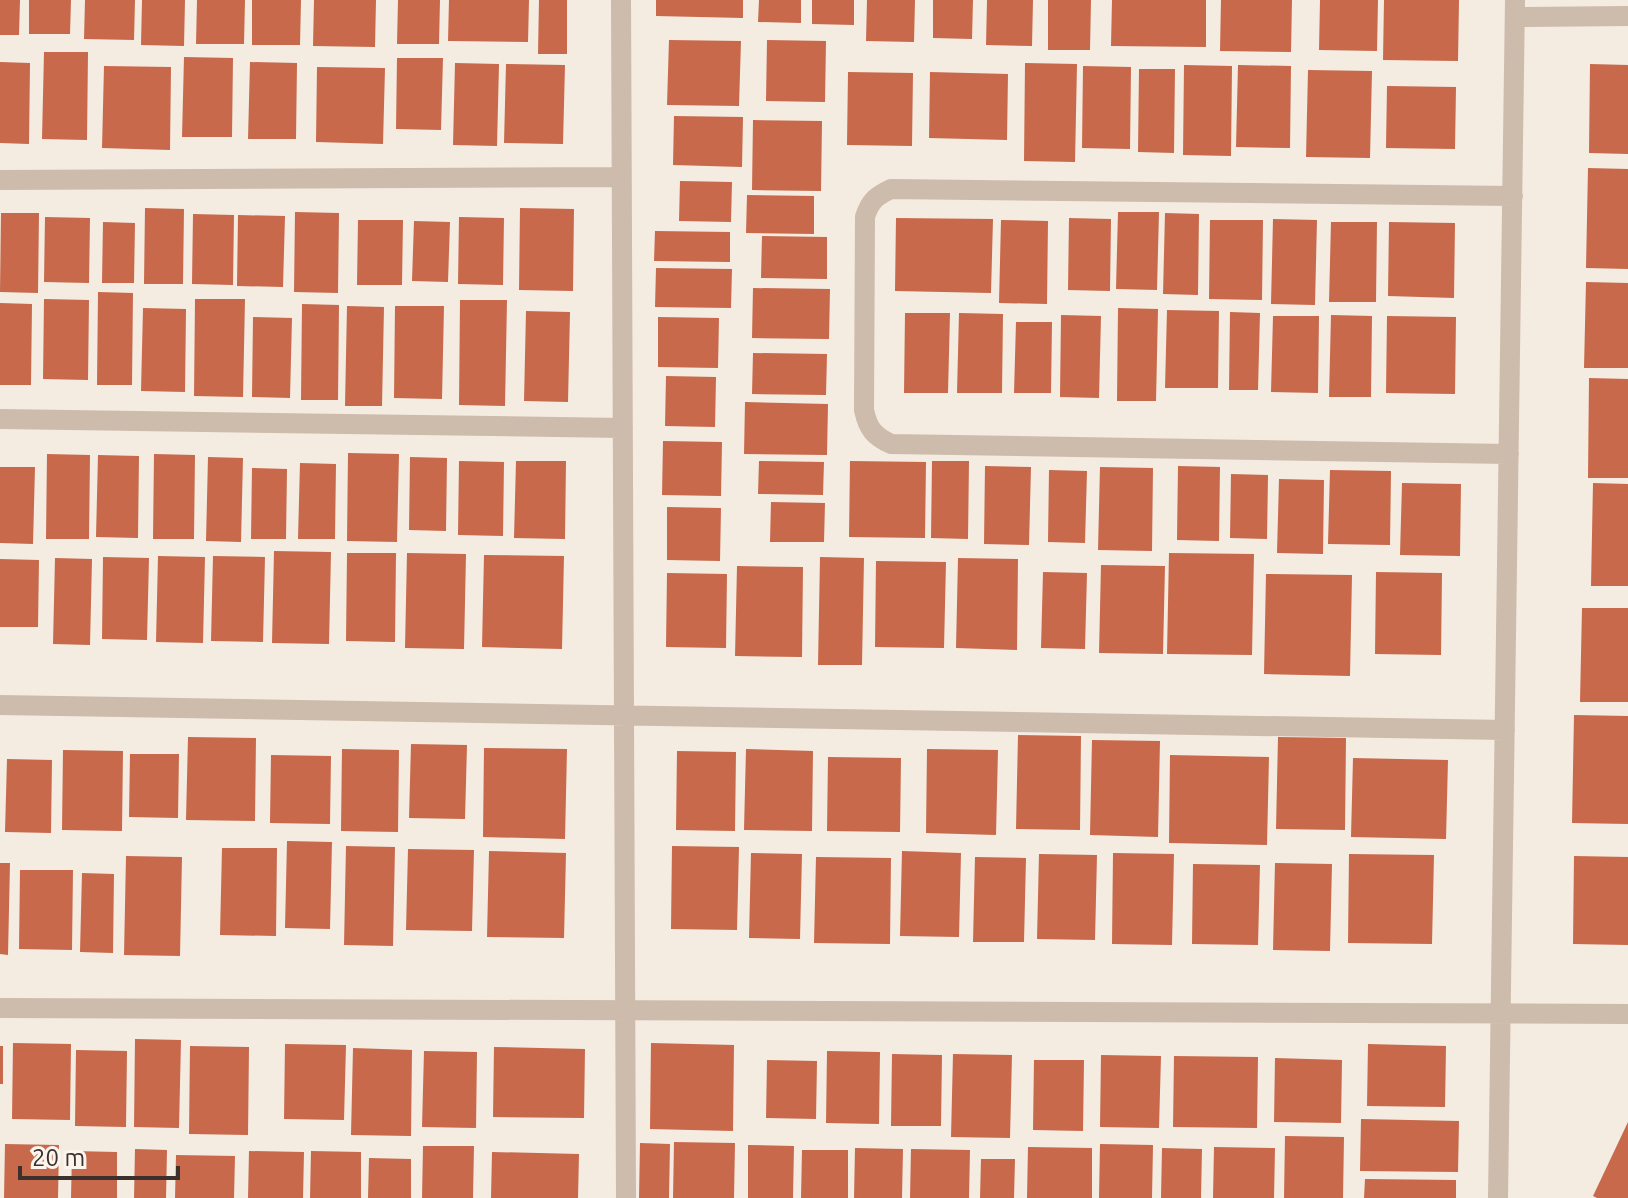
<svg xmlns="http://www.w3.org/2000/svg" width="1628" height="1198" font-family="Ubuntu,sans-serif">
<style>
.building{fill:#c8694b}
.lines{fill:none;stroke-linecap:round;stroke-linejoin:round}
.street{stroke:#cdbbac;stroke-width:20}
</style>
<rect width="100%" height="100%" fill="#f4ebe1"/>
<path class="building" d="M0,0h20l-1,35h-19z
M29,0h42l-1,34h-41z
M85,0h50l-1,40 -50,-1z
M142,0h43l-1,46 -43,-1z
M197,0h48l-1,44h-48z
M252,0h49l-1,45h-48z
M314,0h62l-1,47 -62,-1z
M398,0h42l-1,44h-42z
M449,0h80l-1,42 -80,-1z
M539,0h28v54h-29z
M656,0h87v18l-87,-2z
M759,0h42v23l-43,-1z
M812,0h42v25l-42,-1z
M867,0h48l-1,42 -48,-1z
M933,0h40l-1,39 -39,-1z
M987,0h46l-1,46 -46,-1z
M1048,0h43l-1,50h-42z
M1112,0h94v47l-95,-1z
M1221,0h71l-1,52 -71,-1z
M1320,0h58l-1,51 -58,-1z
M1384,0h75l-1,61 -75,-1z
M669,40l72,1 -2,65 -72,-1z
M767,40l59,1 -1,61 -59,-1z
M44,52h44l-1,88 -45,-1z
M184,57l49,1 -1,79h-50z
M397,58h46l-2,72 -45,-1z
M0,62l30,1 -1,81 -29,-1z
M250,62l47,1 -1,76h-48z
M455,63l44,1 -2,82 -44,-1z
M1025,63l52,1 -2,98 -51,-1z
M506,64l59,1 -2,79 -59,-1z
M1590,64l38,1v89l-39,-1z
M1184,65l48,1 -1,90 -48,-1z
M1238,65l53,1 -1,82 -54,-1z
M104,66l67,1 -1,83 -68,-2z
M1083,66l48,1 -1,82 -48,-1z
M317,67l68,1 -2,76 -67,-2z
M1139,69h36l-1,84 -36,-1z
M1308,70l64,1 -2,87 -64,-1z
M848,72l65,1 -1,73 -65,-1z
M930,72l78,2 -1,66 -78,-2z
M1387,86l69,1 -1,62 -69,-1z
M674,116l69,1 -1,50 -69,-2z
M753,120l69,1 -1,70 -69,-1z
M1588,168l40,1v100l-42,-1z
M680,181l52,1 -1,40 -52,-1z
M747,195l67,1v38l-68,-1z
M145,208l39,1 -1,75h-39z
M520,208l54,1 -1,82 -54,-1z
M295,212l44,1 -1,80 -44,-1z
M1118,212h41l-2,78 -41,-1z
M1,213h38l-1,80 -38,-1z
M1165,213l34,1 -1,81 -35,-1z
M193,214l41,1 -1,70 -41,-1z
M238,215l47,1 -2,71 -46,-1z
M45,217l45,1 -1,65 -45,-1z
M459,217l45,1 -1,67 -45,-1z
M896,218l97,1 -2,74 -96,-2z
M1069,218l42,1 -1,72 -42,-1z
M1273,219l44,1 -2,85 -44,-1z
M358,220h45l-1,65h-45z
M1001,220l47,1 -1,83 -48,-1z
M1210,220h53l-1,80 -53,-1z
M414,221l36,1 -2,60 -36,-1z
M103,222l32,1 -1,60h-32z
M1331,222h46l-1,80h-47z
M1389,222l66,1 -1,75 -66,-2z
M655,231l75,1v30l-76,-1z
M762,236l65,1v42l-66,-1z
M656,268l76,1 -1,39 -76,-1z
M1586,282l42,1v85h-44z
M753,288l77,1 -1,50 -77,-1z
M98,292l35,1 -1,92h-35z
M44,299l45,1 -1,80 -45,-1z
M195,299h50l-2,98 -49,-1z
M460,300h47l-2,106 -46,-1z
M0,303l32,1 -1,81h-31z
M302,304l37,1 -1,95h-37z
M347,306l37,1 -2,99h-37z
M395,306h49l-2,93 -48,-1z
M143,308l43,1 -1,83 -44,-1z
M1118,308l40,1 -2,92h-39z
M1167,310l52,1 -1,77h-53z
M526,311l44,1 -2,90 -44,-1z
M1230,312l30,1 -2,77h-29z
M905,313h45l-2,80h-44z
M959,313l44,1 -1,79h-45z
M1061,315l40,1 -2,82 -39,-1z
M1331,315l41,1 -1,81h-42z
M1273,316h46l-1,77 -47,-1z
M1387,316l69,1 -1,77 -69,-1z
M253,317l39,1 -2,80 -38,-1z
M658,317l61,1 -1,50 -60,-1z
M1016,322h36l-1,71h-37z
M753,353l74,1 -1,41 -74,-1z
M666,376l50,1 -1,50 -50,-1z
M1589,378l39,1v99h-40z
M745,402l83,2 -1,51 -83,-1z
M663,441l59,1 -1,54 -59,-1z
M348,453l51,1 -2,88 -50,-1z
M47,454l43,1 -1,84h-43z
M154,454l41,1 -1,84h-41z
M98,455l41,1 -1,82 -42,-1z
M208,457l35,1 -2,84 -35,-1z
M410,457l37,1 -1,73 -37,-1z
M459,461l45,1 -1,74 -45,-1z
M516,461h50l-1,78 -51,-1z
M759,461l65,1 -1,33 -65,-1z
M850,461l76,1 -1,76 -76,-1z
M932,461h37l-1,78 -37,-1z
M300,463l36,1 -1,75h-37z
M985,466l46,1 -2,78 -45,-1z
M1178,466l42,1 -1,74 -42,-1z
M0,467h35l-2,77 -33,-1z
M1100,467l53,1 -1,83 -54,-1z
M252,468l35,1 -1,70h-35z
M1049,470l38,1 -2,72 -37,-1z
M1330,470l61,1 -1,74 -62,-1z
M1231,474l37,1 -1,64 -37,-1z
M1279,479l45,1 -1,74 -46,-1z
M1402,483l59,1 -1,72 -60,-1z
M1593,483l35,1v102h-37z
M771,502l54,1 -1,39h-54z
M667,507l54,1 -1,53 -53,-1z
M274,551l57,1 -2,92 -57,-1z
M347,553h49l-1,89 -49,-1z
M407,553l59,1 -2,95 -59,-1z
M1169,553l85,1 -2,101 -85,-1z
M484,555l80,1 -2,93 -80,-2z
M158,556l47,1 -2,86 -47,-1z
M213,556l52,1 -2,85 -52,-1z
M103,557l46,1 -2,82 -45,-1z
M820,557l44,1 -2,107h-44z
M55,558l37,1 -2,86 -37,-1z
M958,558l60,1 -1,91 -61,-2z
M0,559l39,1 -1,67h-38z
M876,561l70,1 -2,86 -69,-1z
M1101,565l64,1 -2,88 -64,-1z
M737,566l66,1 -1,90 -67,-1z
M1043,572l44,1 -2,76 -44,-1z
M1376,572l66,1 -1,82 -66,-1z
M667,573l60,1 -1,74 -60,-1z
M1266,574l86,1 -2,101 -86,-2z
M1582,608h46v94h-48z
M1574,715l54,1v108l-56,-1z
M1018,735l63,1 -1,94 -64,-1z
M188,737l68,1 -1,83 -69,-1z
M1278,737l68,1 -1,92 -69,-1z
M1092,740l68,1 -2,96 -68,-2z
M411,744l56,1 -2,74 -56,-1z
M484,748l83,1 -2,90 -82,-2z
M342,749l57,1 -1,82 -57,-1z
M746,749l67,2 -1,80 -68,-1z
M927,749l71,1 -2,85 -70,-2z
M63,750l60,1 -1,80 -60,-1z
M677,751l59,1 -1,79 -59,-1z
M130,754h49l-1,64 -49,-1z
M271,755l60,1 -1,68 -60,-1z
M1170,755l99,2 -2,88 -98,-2z
M828,757l73,1 -1,74 -73,-1z
M1353,758l95,2 -2,79 -95,-2z
M7,759l45,1 -1,73 -46,-1z
M287,841l45,1 -2,87 -45,-1z
M346,846l49,1 -2,99 -49,-1z
M672,846l67,1 -2,83 -66,-1z
M222,848h55l-1,88 -56,-1z
M408,849l66,1 -2,81 -66,-1z
M489,851l77,2 -2,85 -77,-1z
M902,851l59,2 -2,84 -59,-1z
M751,853l51,1 -2,85 -51,-1z
M1113,853l61,1 -2,91 -60,-1z
M1039,854l58,1 -2,85 -58,-1z
M1349,854l85,1 -2,89 -84,-1z
M126,856l56,1 -2,99 -56,-1z
M1574,856l54,1v88l-55,-1z
M816,857l75,1 -1,86 -76,-1z
M975,857l51,1 -2,84h-51z
M0,863h10l-2,92 -8,-1z
M1275,863l57,1 -2,87 -57,-1z
M1193,864l67,1 -2,80 -66,-1z
M20,870h53l-1,80 -53,-1z
M82,873l32,1 -1,79 -33,-1z
M135,1039l46,1 -2,88 -45,-1z
M13,1043l58,1 -1,76 -58,-1z
M651,1043l83,2 -1,86 -83,-2z
M285,1044l61,1 -2,75 -60,-1z
M1368,1044l78,2 -1,61 -78,-1z
M0,1046h3v38h-3z
M190,1046l59,1 -1,88 -59,-1z
M494,1047l91,2 -1,69 -91,-1z
M353,1048l59,2 -1,86 -60,-1z
M76,1050l51,1 -1,76 -51,-1z
M424,1051l53,1 -1,76 -54,-1z
M827,1051l53,1 -1,72 -53,-1z
M892,1054l50,1 -1,71h-50z
M953,1054l59,1 -2,83 -59,-1z
M1101,1055l60,1 -2,72 -59,-1z
M1174,1056l84,1 -1,71 -84,-1z
M1275,1058l67,2 -1,63 -67,-1z
M767,1060l50,1 -1,58 -50,-1z
M1034,1060h50l-1,71 -50,-1z
M1361,1119l98,2 -1,51 -98,-1z
M1628,1122v76h-31l-4,-2z
M1285,1136l59,1 -1,61h-59z
M674,1142l61,1 -1,55h-61z
M640,1143l30,1 -1,54h-30z
M5,1144l54,1 -1,53h-54z
M1100,1144l53,1 -1,53h-53z
M748,1145l46,1 -1,52h-45z
M423,1146h51l-1,52h-51z
M1028,1147l64,1v50h-65z
M1214,1147l61,1 -1,50h-61z
M855,1148l48,1 -1,49h-48z
M1162,1148l40,1 -1,49h-40z
M135,1149l32,1 -1,48h-32z
M911,1149l59,1 -1,48h-59z
M802,1150h46v48h-47z
M72,1151l45,1v46h-46z
M249,1151l55,1 -1,46h-55z
M311,1151l50,1v46h-51z
M492,1152l87,2 -1,44h-87z
M176,1155l59,1 -1,42h-59z
M369,1158l42,1v39h-43z
M981,1159h34l-1,39h-34z
M1365,1179l91,1v18h-92z"/>
<g class="lines">
<path class="street" d="M621,0l5,1198
M1515,17l113,-1
M0,180l621,-3
M0,419l623,9
M1509,454l-618,-10c-17,-8 -23,-15 -27,-34l1,-193c5,-16 11,-21 26,-28l622,7
M0,705l1505,25
M0,1008l1628,6
M1498,1198l17,-1198"/>
</g>
<path d="M20 1166v12h158v-12" fill="none" stroke="#3b302b" stroke-width="4"/>
<text x="32" y="1166" font-size="24" fill="#3b302b" stroke="#fbf5ee" stroke-width="6" paint-order="stroke">20 m</text>
</svg>
